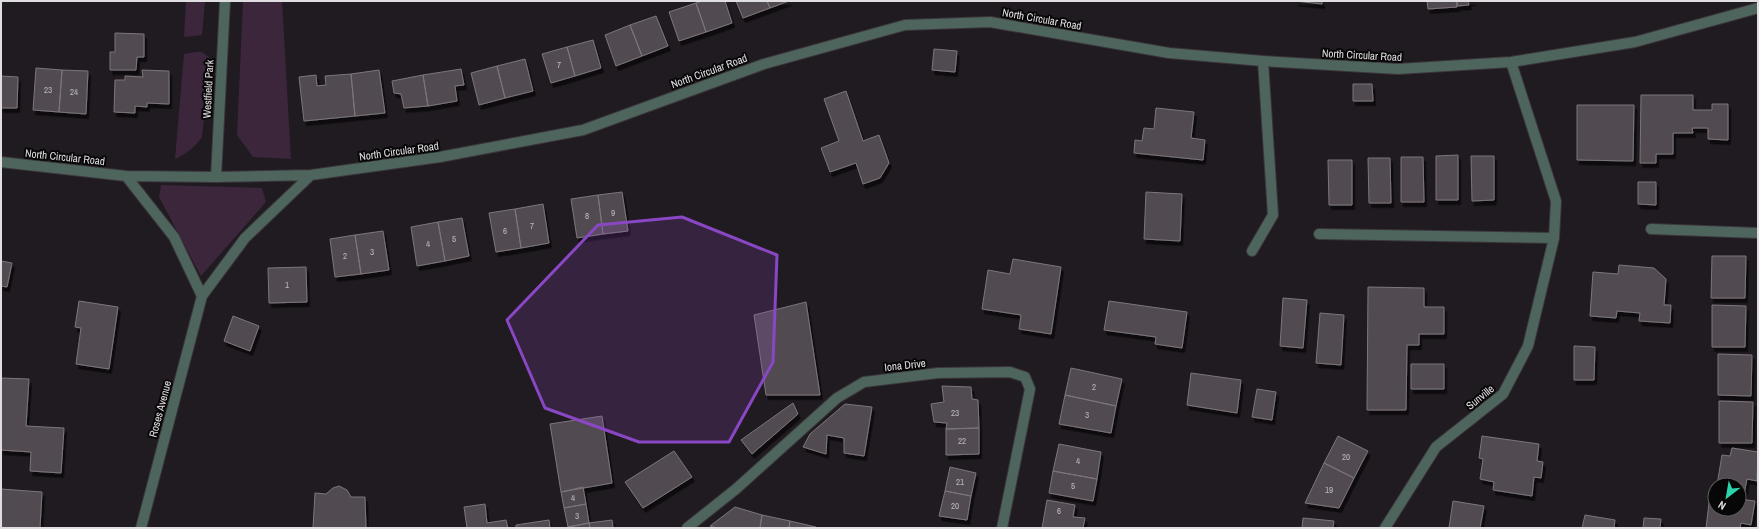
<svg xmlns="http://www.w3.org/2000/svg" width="1759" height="529" font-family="'Archivo Narrow',sans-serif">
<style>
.green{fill:#3b263c}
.building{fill:#514c51;stroke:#7c767c;filter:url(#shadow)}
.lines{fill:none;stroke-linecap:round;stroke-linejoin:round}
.lane-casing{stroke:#3b363b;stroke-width:12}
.street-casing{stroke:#3b363b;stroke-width:12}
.lane{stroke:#4d655c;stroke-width:10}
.street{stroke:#4d655c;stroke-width:10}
.marked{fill:#8a47c4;fill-opacity:0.2;stroke:#8a47c4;stroke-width:3;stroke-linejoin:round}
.labels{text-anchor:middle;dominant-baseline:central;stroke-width:4;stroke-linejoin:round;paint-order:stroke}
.number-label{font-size:9px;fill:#bdbabd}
.street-label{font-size:11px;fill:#e1dee1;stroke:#080708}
</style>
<defs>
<filter id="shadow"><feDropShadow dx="2.5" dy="4.5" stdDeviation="0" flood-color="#0009"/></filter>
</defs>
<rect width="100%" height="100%" fill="#201b20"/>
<path class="green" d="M186,1h19l-3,34 -18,2z
M243,1h39l9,158 -38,-2 -16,-22z
M196,52h6l8,6 -8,79c-7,10 -16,17 -27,22l9,-105z
M161,185l101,3 4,14 -65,74 -42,-79z"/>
<path class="building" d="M703,1h22l7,22 -26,9 -10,-29z
M736,1h31l3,7 -27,10z
M767,1h22l-19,7z
M1295,1h27v3z
M1427,1h30v6l-29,2z
M1457,1h16h-5l1,4 -12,1z
M696,3l10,29 -27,9 -10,-29z
M656,16l12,30 -26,10 -12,-31z
M630,25l12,31 -26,10 -11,-31z
M115,33l29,1v23h-7l-1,13h-26v-18h5z
M593,40l8,28 -26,8 -8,-29z
M567,47l8,29 -24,7 -9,-29z
M934,49l23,2 -2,21 -23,-2z
M525,59l8,32 -28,7 -8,-32z
M497,66l8,32 -26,7 -8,-32z
M36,68l26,2 -3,42 -26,-2z
M461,69l3,16 -9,1 2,15 -29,5 -5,-31z
M62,70l26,1 -2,43 -27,-2z
M142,70l27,1v33l-22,-1v4l-12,-1v7l-21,-1 1,-32h10v-4l18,1z
M379,70l6,43 -30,3 -4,-42z
M351,74l4,42 -51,5 -5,-44 17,-2 1,11 9,-1 -1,-9z
M423,75l5,31 -24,2 -3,-14 -7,-1 -2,-12z
M1,76l17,1 -1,31h-16z
M1353,84h19l1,17h-20z
M846,91l17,50 16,-6 10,28 -9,15 -17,6 -7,-21 -26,9 -9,-24 18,-7 -15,-42z
M1641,95h52v15h19v-6h16v36l-20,-1v-11h-16l1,5h-20v21h-17v9h-16z
M1577,105h57l-1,56 -56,-1z
M1156,108l38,4 -3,26 14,2 -2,20 -69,-7 1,-13 7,1 2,-13 10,1z
M1458,155v45h-22v-44z
M1471,156h23v44l-22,1z
M1401,157h22l1,45h-23z
M1368,158h22l1,45h-22z
M1328,160h24v45h-23z
M1638,182h18v23l-18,-1z
M622,192l6,39 -25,3 -5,-39z
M1146,192l36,2 -2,47 -36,-2z
M598,195l5,39 -26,4 -6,-39z
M543,204l6,39 -28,5 -6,-39z
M515,209l6,39 -25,4 -7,-39z
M462,218l7,38 -24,5 -7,-39z
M438,222l7,39 -28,5 -6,-39z
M383,231l6,39 -28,4 -6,-39z
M355,235l6,39 -26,3 -5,-38z
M1712,256h34l-1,42h-34z
M1013,259l48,8 -10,67 -32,-5 2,-14 -39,-6 6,-39 22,4z
M1,261l11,2 -5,24 -6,-1z
M1619,265l35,3 12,11 -2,26h7l-1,18 -31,-2 1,-8 -23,-2 -1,7 -26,-2 3,-44 25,2z
M306,267l1,35 -38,1 -1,-35z
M1368,287l56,1v19h20v27h-25v11h-12l-1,65h-39z
M1283,298l24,2 -4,48 -23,-2z
M79,301l39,6 -9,62 -33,-5 5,-36 -6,-1z
M1109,301l78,11 -5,36 -27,-4 1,-7 -52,-7z
M806,302l14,93h-54l-12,-80z
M1712,305l34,1 -1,41h-33z
M1320,313l24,2 -3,50 -25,-2z
M233,316l26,10 -9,25 -26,-10z
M1574,346l21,1 -1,33h-20z
M1718,354l34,1 -1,41 -33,-1z
M1411,364h33v25h-33z
M1071,368l51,11 -6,27 -51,-11z
M1191,373l50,7 -4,33 -50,-8z
M1,378l28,1 -3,47 38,2 -3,45 -31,-2 1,-19 -30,-2z
M942,386l29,1 1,12 6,1 1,28 -33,1 1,-6 -13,-1 -3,-18 13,-2z
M1257,389l19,3 -4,28 -20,-3z
M1065,395l51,11 -5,27 -52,-9z
M1719,401l34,1 -1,41h-33z
M793,403l5,11 -46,40 -11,-14z
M845,404l27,3 -8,49 -20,-3v-15l-17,-3 -1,19 -23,-7 7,-13z
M602,416l10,67 -51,9 -11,-68z
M979,428v26l-33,1v-26z
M1338,436l30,15 -14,27 -30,-15z
M1482,436l57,8 -2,17 6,1 -2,16 -7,-1 -2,19 -39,-6 1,-8 -14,-3 3,-20 -4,-1z
M1059,444l42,8 -4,27 -44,-8z
M1732,448l26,4 -1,29 -10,-2 -3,15 -5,-1v-8h-22l5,-30 8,1z
M674,451l18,26 -49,31 -18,-26z
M1324,463l30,15 -15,30 -34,-5z
M950,467l26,6 -5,23 -26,-5z
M1053,471l44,8 -4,22 -44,-8z
M339,486l8,4 4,7h14l1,31h-53l2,-35 11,1 7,-6z
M583,487l3,17 -22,4 -3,-16z
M1,489l41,3 -2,36h-39z
M945,491l26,5 -4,24 -28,-4z
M1710,495h5v14h24v-10l16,2 -4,24 -10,-2 -1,5h-34z
M1047,500l28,5 -2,12 12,1 -2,10h-41z
M1453,501l31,5 -4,22h-31z
M485,504l2,19 19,-3 2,8h-41l-3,-21z
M586,504l3,19 -21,4 -4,-19z
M735,507l27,8 -2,13h-43l-7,-2z
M762,515l28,6 -1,7h-29z
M1585,515l30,5 -1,8h-32z
M1303,518l31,3 -1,7h-31z
M1644,518l17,1 -1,9h-17z
M549,520l1,8h-34v-3z
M612,520l1,8h-23l-1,-5z
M790,521l26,6v1h-27z
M589,523l1,5h-22v-1z"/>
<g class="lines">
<g class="lane-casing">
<path id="lane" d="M1651,229l107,4
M1252,251l21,-36 -10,-154"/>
</g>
<g class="street-casing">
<path id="street" d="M1,162l125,14 90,1 95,-2 129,-18 143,-27 181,-66 141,-39 85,-3 179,31 94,8 135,8 113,-7 124,-20 123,-34
M126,176l48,61 28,59
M216,177l9,-176
M1319,234l235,4
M141,528l61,-232 43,-58 66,-63
M687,528l49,-39 101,-91 27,-16 74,-9 72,-1 15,5 5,12 -28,139
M1385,528l51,-81 67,-53 25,-48 26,-108 2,-37 -45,-139"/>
</g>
<use href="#lane" class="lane"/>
<use href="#street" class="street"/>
</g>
<path class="marked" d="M682,217l95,38 -4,107 -44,80h-90l-94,-34 -38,-88 91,-95z"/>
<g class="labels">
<g class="number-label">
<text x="559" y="65">7</text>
<text x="48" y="90">23</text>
<text x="74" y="92">24</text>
<text x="613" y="213">9</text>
<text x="587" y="216">8</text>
<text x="532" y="226">7</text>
<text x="505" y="231">6</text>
<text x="454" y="239">5</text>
<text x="428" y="244">4</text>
<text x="372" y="252">3</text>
<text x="345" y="256">2</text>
<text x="287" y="285">1</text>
<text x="1094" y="387">2</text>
<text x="955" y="413">23</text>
<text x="1087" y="415">3</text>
<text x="962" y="441">22</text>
<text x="1346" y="457">20</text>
<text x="1078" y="461">4</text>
<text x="960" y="482">21</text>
<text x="1073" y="486">5</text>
<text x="1329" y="490">19</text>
<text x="573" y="498">4</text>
<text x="955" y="506">20</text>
<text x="1059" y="511">6</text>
<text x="577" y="516">3</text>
</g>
<g class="street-label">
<text transform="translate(1042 19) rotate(10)">North Circular Road</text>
<text transform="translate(1362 55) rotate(3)">North Circular Road</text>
<text transform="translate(709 71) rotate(-20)">North Circular Road</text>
<text transform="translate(208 89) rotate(-87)">Westfield Park</text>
<text transform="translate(399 151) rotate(-8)">North Circular Road</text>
<text transform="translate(65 157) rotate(6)">North Circular Road</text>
<text transform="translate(905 365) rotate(-6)">Iona Drive</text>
<text transform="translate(1480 397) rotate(-39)">Sunville</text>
<text transform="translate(160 409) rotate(-75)">Roses Avenue</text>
</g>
</g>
<rect width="1759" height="529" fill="none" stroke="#e1dee1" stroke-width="4"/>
<g transform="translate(1727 497) rotate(211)"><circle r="19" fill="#080708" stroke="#5f5d5f"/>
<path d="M0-3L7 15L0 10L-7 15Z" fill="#2ad5ac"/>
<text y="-6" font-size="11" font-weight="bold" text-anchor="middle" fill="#e1dee1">N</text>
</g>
</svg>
